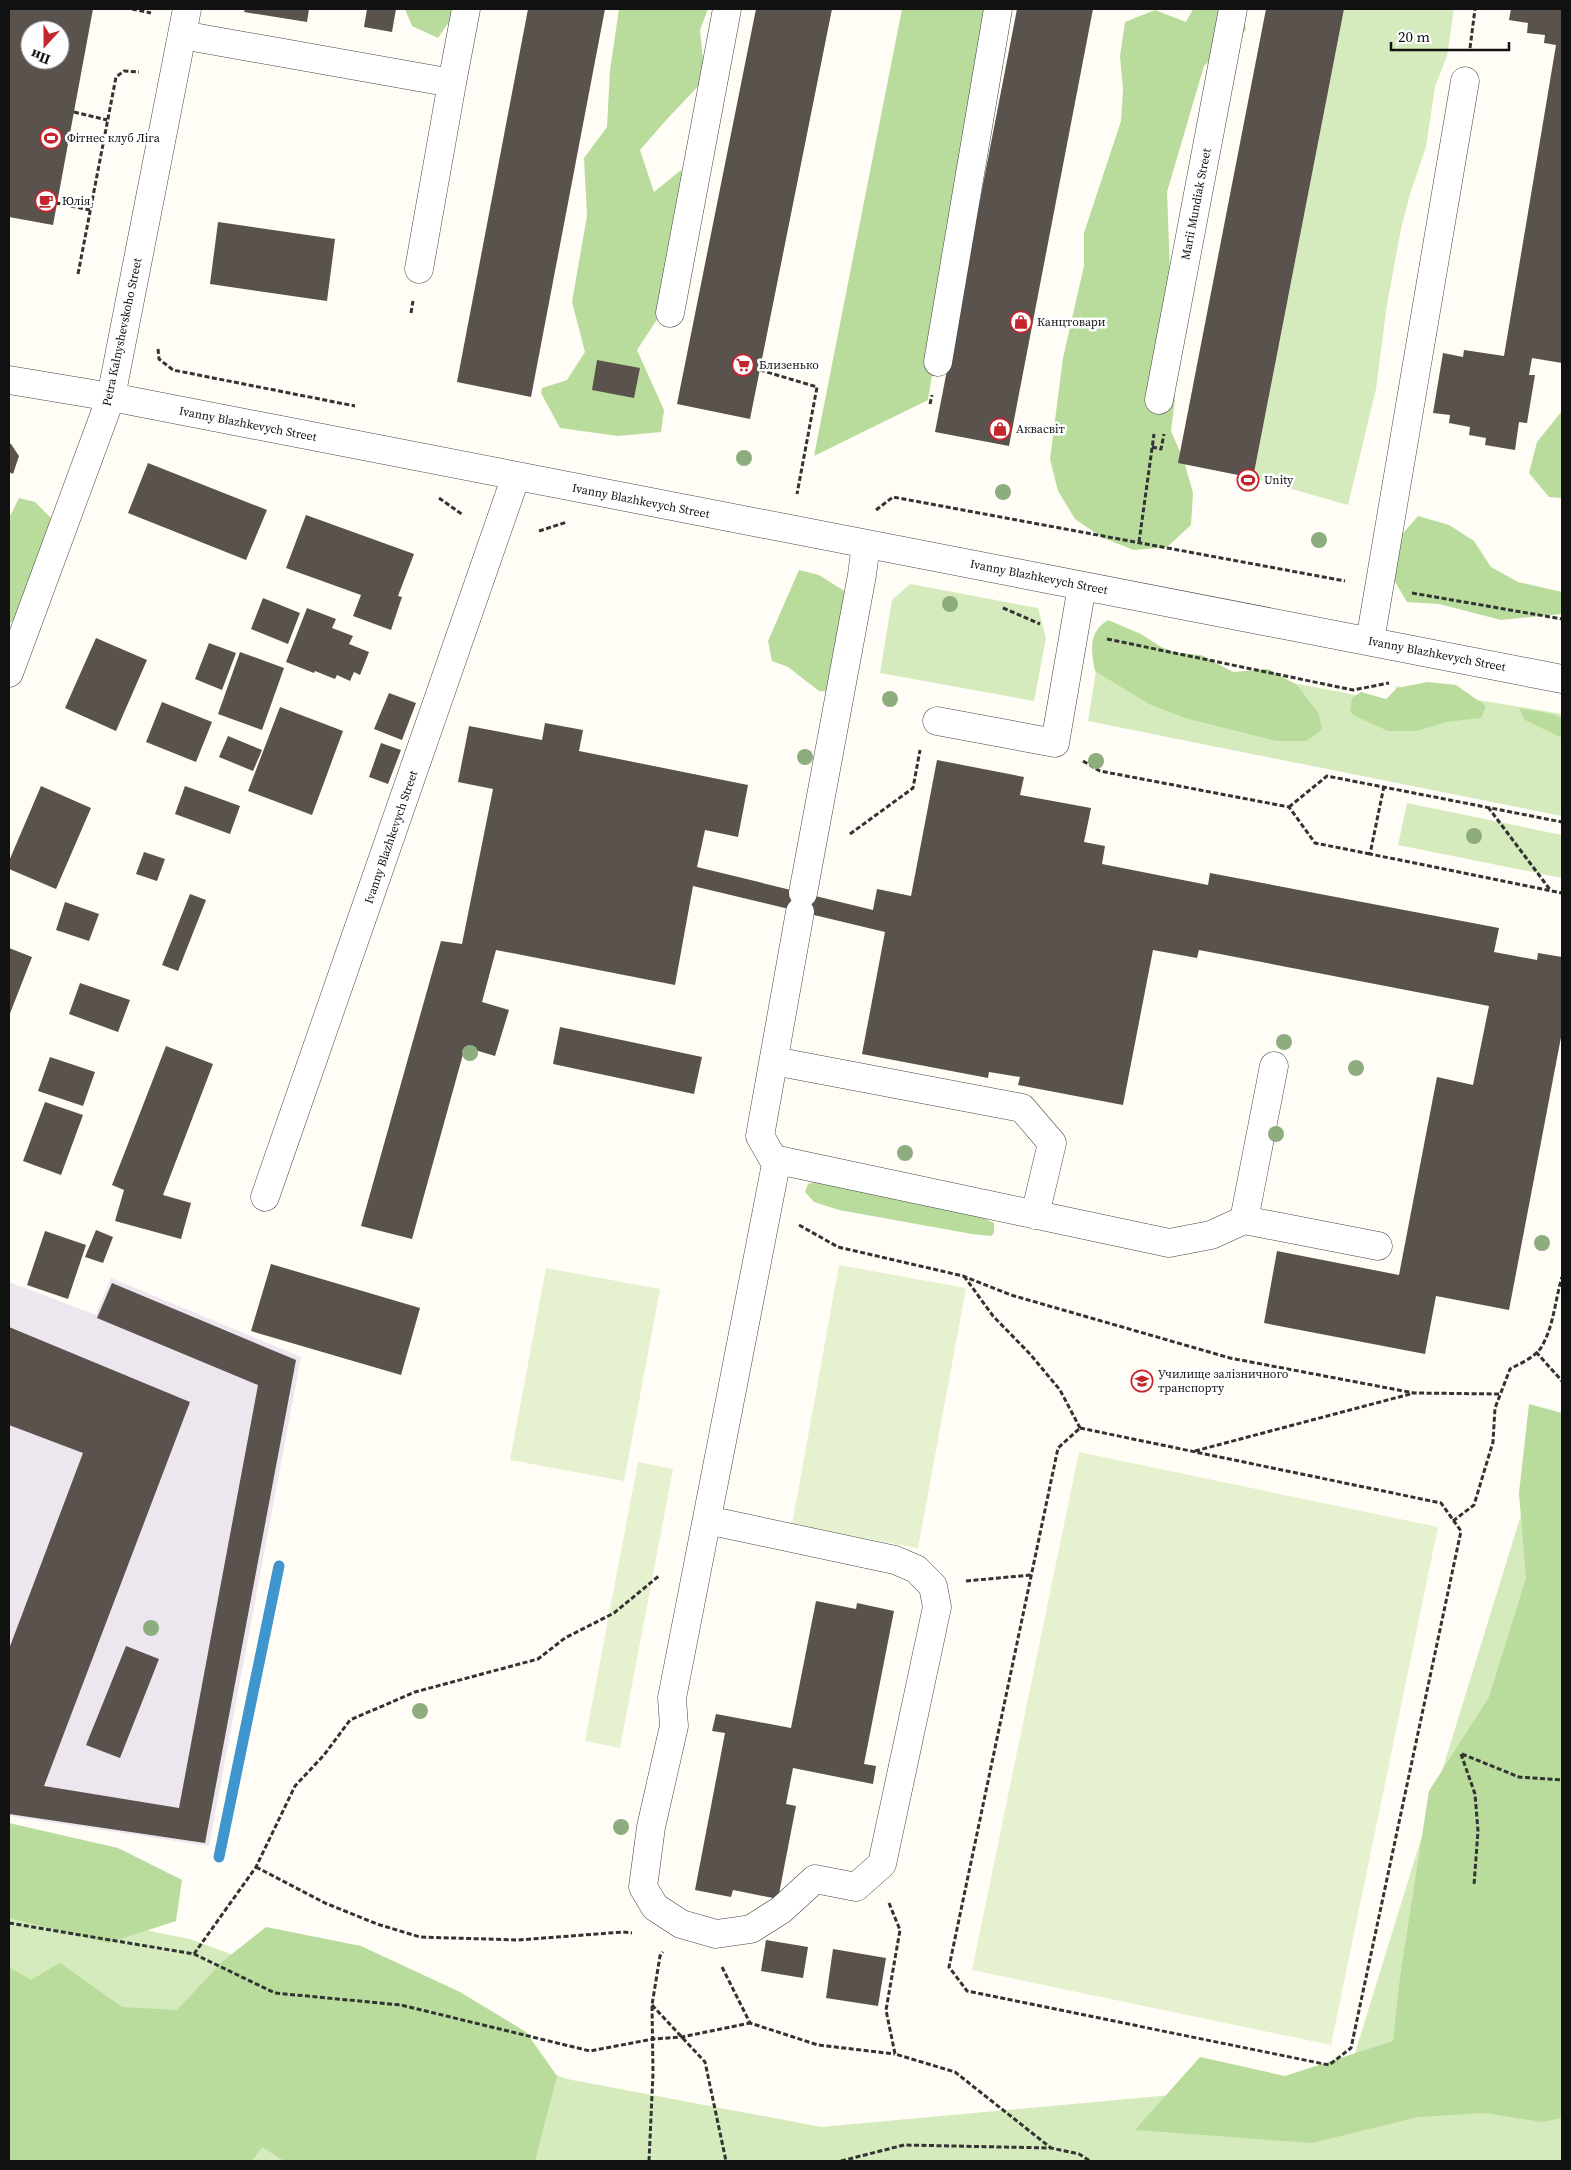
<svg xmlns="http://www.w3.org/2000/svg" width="1571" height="2170" font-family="'Source Serif 4',serif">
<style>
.industrial{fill:#eee6ef}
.green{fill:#d5ebbd}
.forest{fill:#b9dc9c}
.pitch{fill:#e6f2cf}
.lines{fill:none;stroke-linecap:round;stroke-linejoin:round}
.stream{stroke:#3f96cf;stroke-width:11}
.building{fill:#5a524d;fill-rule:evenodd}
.minor-casing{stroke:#444;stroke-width:29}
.path{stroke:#333;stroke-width:3;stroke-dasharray:5 2.5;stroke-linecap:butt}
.minor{stroke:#fff;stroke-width:28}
.tree{fill:#8dad7f}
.labels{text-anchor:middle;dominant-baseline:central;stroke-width:5;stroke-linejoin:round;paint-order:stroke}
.poi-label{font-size:12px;fill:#111;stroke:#fff;text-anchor:start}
.street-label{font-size:12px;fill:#111;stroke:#fff}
</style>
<rect width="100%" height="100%" fill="#fffdf5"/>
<path class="industrial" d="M111,1278l190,79 -92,489 -200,-30v-534l87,33z"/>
<path class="green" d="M1344,9h110l-7,47 -12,31 -9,60 -16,47 -9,35 -14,75 -11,85 -28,116 -95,-27z
M910,584l128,24 8,30 -12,63 -154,-28 12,-73z
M1100,646l292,56 4,-16 166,28v102l-474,-95z
M1407,803l155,32v43l-164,-33z
M1562,1447v714h-1553v-258l181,36 377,140 254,48 526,-48 194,-629z"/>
<path class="forest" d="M405,9h46v10l-13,19 -26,-12z
M619,9h89l-8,21 5,49 -37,39 -28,32 14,42 27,-22 7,28 6,50 -4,39 -32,31 -21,32 27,60 -3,22 -43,4 -58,-8 -19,-35 1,-5 25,-8 18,-28 -13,-50 15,-86 -3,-58 23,-31 3,-57z
M902,9h88l-62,391 -114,56z
M1193,9h49l4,21 -42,36 -37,126 3,79 -1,95 6,33 -4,32 13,30 9,32 -2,32 -24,22 -33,3 -31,-12 -28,-19 -17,-28 -8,-32 13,-101 21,-92v-33l37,-112 2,-32 -3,-33 5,-34 30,-12 31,12z
M1562,411v87l-13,-1 -20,-24 8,-31z
M19,498l16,4 19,19 -36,95 -9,8v-106z
M1418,516l31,9 25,16 17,26 27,15 44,10v22l-61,6 -62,-16 -32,-2 -16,-27 6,-35z
M799,570l20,5 27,17 -14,100 -13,-1 -31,-24 -16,-6 -4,-20z
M1108,620l33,14 20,13 16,6 24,2 32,17 35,-3 29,16 22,29 3,16 -16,11h-30l-91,-23 -36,-14 -54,-33c-4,-20 -7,-39 13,-51z
M1428,682l28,3 30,21 -5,12 -35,4 -30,9h-28l-35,-16 -3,-4 2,-13 9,-6 25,7 11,-11z
M1519,708l33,6 10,4v20l-37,-18z
M818,1181l159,34 17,8v10l-3,3 -19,-2 -133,-24 -25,-8 -9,-10 3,-8z
M1529,1404l33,9v705l-20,4 -58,-9 -66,4 -106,26 -177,-13 65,-73 85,19 108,-35 7,-64 29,-186 60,-94 37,-119 -7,-85z
M9,1823l109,25 64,32 -6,41 -68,22 -99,-25z
M266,1927l95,19 99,46 66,40 31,44 -22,85h-251l-22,-14 -10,14h-243v-194l22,13 29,-17 62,44 55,3 46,-49z"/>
<path class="pitch" d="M839,1265l127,23 -48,260 -126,-23z
M546,1268l114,21 -36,192 -114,-21z
M1079,1452l359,75 -107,518 -359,-75z
M638,1462l35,7 -53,279 -35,-7z"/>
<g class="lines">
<path class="stream" d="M219,1857l60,-291"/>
</g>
<path class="building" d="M9,9h84l-40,216 -44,-8zM30,30h30v30h-30z
M245,9h64l-2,13 -63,-10z
M367,9h29l-4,23 -28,-5z
M528,9h77l-74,388 -74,-15z
M756,9h76l-82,410 -73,-15z
M1017,9h76l-84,437 -74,-14z
M1266,9h78l-91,469 -75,-15z
M1511,9h51v354l-30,-5 -3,17h6l-8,48 -8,-1 -4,28 -30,-5 1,-7 -17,-3 1,-8 -21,-4 1,-8 -17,-2 10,-60 20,4 1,-7 40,6 52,-311 -12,-2 1,-8 -18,-2 1,-10 -19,-3z
M218,222l117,17 -8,62 -117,-17z
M597,360l43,8 -6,30 -42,-8z
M9,443l2,1 8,12 -6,18 -4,-2z
M148,463l119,47 -21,50 -118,-47z
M306,515l108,39 -16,42 4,1 -11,33 -38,-14 8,-21 -75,-27z
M263,598l37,15 -12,31 -37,-15z
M307,608l29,11 -4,9 21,8 -4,8 20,8 -9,23 -6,-3 -4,9 -13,-6 -2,4 -20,-8 -1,2 -28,-11z
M96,638l51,22 -31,71 -51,-23z
M209,643l27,10 -14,37 -27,-11z
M240,652l44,16 -22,62 -44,-16z
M389,693l27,10 -14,37 -28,-11z
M162,702l50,20 -16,40 -50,-20z
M280,707l63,24 -31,84 -64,-24z
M545,723l38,7 -4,21 169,34 -10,52 -33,-7 -8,37 176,43 4,-21 34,7 26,-136 87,17 -4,18 71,13 -7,34 21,4 -3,18 106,21 2,-12 289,55 -5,24 43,8 1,-7 24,4v75l-53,278 -73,-14 -11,58 -161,-31 13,-72 122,24 38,-198 36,8 16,-79 -290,-56 -2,8 -44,-8 -30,155 -105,-20 2,-8 -31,-5 -1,6 -126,-24 23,-122 -192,-46 -18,99 -179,-35 -14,52 27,8 -14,46 -30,-9 -53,192 -51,-13 80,-285 21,3 31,-155 -35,-7 11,-56 73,14z
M228,736l34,14 -9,21 -34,-14z
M381,743l20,7 -13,34 -19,-7z
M41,786l50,22 -35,81 -47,-20v-8z
M185,786l55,20 -10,28 -55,-20z
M144,852l21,7 -8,22 -21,-7z
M190,894l16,6 -28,71 -16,-6z
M65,902l34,12 -10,27 -33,-11z
M9,948l23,9 -23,59z
M80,983l50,17 -12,32 -49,-18z
M560,1027l142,30 -8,37 -141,-30z
M166,1046l47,18 -50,131 28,8 -10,36 -66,-18 9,-31 -12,-5z
M50,1057l45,15 -12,34 -45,-15z
M45,1102l38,13 -22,60 -38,-14z
M96,1230l17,7 -10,26 -18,-6z
M45,1231l41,14 -18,54 -41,-14z
M271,1264l149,44 -19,67 -150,-44z
M112,1283l184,77 -91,483 -196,-29v-165l74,-196 -74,-28v-98l181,75 -146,384 135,22 79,-423 -161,-67z
M816,1601l40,8 1,-6 37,8 -30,153 12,2 -3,18 -80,-16 -7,36 10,2 -18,93 -45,-9 -2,7 -36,-7 30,-157 -13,-2 4,-17 75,14z
M126,1646l33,13 -39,99 -34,-13z
M766,1940l42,7 -5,31 -42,-7z
M833,1949l53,9 -8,48 -52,-8z"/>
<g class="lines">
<g class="minor-casing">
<path id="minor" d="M182,35l270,48 -33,186
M452,83l14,-74
M670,313l57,-304
M938,362l60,-353
M9,380l102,17 1451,282
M1159,400l74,-391
M1370,641l95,-560
M9,673l102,-276 76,-388
M937,721l118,22 27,-157
M803,893l59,-318 4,-31
M774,1061l248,47 30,35 -17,72
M773,1159l396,84 42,-8 33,-15 134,26
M265,1197l251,-721
M1244,1220l30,-154
M707,1520l188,40 21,9 17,17 4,21 -55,257 -26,23 -41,-8 -34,31 -30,19 -35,5 -35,-10 -26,-17 -12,-20 8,-60 23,-101 -2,-28 104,-534 -16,-28 40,-224"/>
</g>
<path class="path" d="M132,9l19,4
M1470,48l5,-39
M74,112l33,8
M56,203l34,7
M78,274l38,-197 8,-6 15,1
M411,313l2,-12
M158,349l1,10 14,11 182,36
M760,370l57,17 -20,107
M930,404l2,-9
M1152,447l9,2 3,-15
M439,498l24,17
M876,510l17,-13 452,84
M539,531l28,-9
M1139,542l15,-108
M1412,593l150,26
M1003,608l37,16
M1107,639l246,51 36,-7
M1083,761l17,10 189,36 26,36 55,11
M1384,786l-14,68 192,39
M1289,807l38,-31 235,46
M1488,807l63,84
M850,834l63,-46 7,-38
M799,1225l39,22 125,29 48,19 219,63 184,35 87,1
M964,1276l29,40 37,38 30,36 20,38
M1536,1352l26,29
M1080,1428l361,75 20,28 -110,517 -22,17 -362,-74 -18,-24 109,-519z
M1195,1451l219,-58
M1453,1521l21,-16 19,-63 2,-34 15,-39c11,-6 26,-12 32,-23 12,-21 13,-46 20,-69
M966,1581l65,-6
M1461,1754l14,40 3,37 -4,54
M1462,1754l57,23 43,3
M256,1867l69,36 52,21 43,13 98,3 105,-8 9,1
M889,1903l11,27 -14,80 9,44 60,18 96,76
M9,1923l185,31 62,-87 39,-81 29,-31 26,-35 65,-28 123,-33 27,-21 49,-25 46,-38
M194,1954l81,39 126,12 189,46 63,-12 29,-2 68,-14
M722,1967l28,56 68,22 77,9
M652,2005l53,57 21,99
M649,2161l4,-88 -1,-68 8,-49 3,-4
M841,2161l63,-16 147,3 28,6 11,7"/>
<use href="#minor" class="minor"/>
</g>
<g class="tree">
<circle cx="744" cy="458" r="8"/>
<circle cx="1003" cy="492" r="8"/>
<circle cx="1319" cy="540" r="8"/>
<circle cx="950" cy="604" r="8"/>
<circle cx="890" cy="699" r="8"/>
<circle cx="805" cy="757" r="8"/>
<circle cx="1096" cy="761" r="8"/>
<circle cx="1474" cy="836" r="8"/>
<circle cx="1284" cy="1042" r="8"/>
<circle cx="470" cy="1053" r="8"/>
<circle cx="1356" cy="1068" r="8"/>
<circle cx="1276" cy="1134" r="8"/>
<circle cx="905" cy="1153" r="8"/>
<circle cx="1542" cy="1243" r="8"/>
<circle cx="151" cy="1628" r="8"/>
<circle cx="420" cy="1711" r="8"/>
<circle cx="621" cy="1827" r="8"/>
</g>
<defs>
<g id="stadium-ring" transform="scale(1.125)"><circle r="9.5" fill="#fff" stroke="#c4262e" stroke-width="1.5"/><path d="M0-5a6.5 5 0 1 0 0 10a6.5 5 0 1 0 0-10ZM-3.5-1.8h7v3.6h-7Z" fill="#c4262e"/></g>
<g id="cafe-ring" transform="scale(1.125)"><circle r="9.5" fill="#fff" stroke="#c4262e" stroke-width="1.5"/><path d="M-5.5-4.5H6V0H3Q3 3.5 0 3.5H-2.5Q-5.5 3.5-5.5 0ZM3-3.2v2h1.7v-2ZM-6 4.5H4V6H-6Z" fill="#c4262e"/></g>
<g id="shop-ring" transform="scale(1.125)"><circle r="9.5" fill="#fff" stroke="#c4262e" stroke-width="1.5"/><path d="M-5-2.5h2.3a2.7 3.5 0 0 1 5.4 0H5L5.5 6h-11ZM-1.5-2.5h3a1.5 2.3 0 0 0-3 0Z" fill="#c4262e"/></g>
<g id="supermarket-ring" transform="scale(1.125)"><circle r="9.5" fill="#fff" stroke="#c4262e" stroke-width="1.5"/><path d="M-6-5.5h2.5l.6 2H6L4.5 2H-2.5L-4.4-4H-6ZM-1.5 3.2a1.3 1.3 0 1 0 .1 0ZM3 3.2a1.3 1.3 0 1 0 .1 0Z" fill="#c4262e"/></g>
<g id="university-ring" transform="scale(1.125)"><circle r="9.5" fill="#fff" stroke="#c4262e" stroke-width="1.5"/><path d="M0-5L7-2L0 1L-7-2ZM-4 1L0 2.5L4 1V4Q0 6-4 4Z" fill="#c4262e"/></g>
</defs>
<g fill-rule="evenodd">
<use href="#stadium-ring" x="51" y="138"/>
<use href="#cafe-ring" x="46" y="201"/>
<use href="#shop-ring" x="1021" y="322"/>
<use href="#supermarket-ring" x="743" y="365"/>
<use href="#shop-ring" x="1000" y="429"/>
<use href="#stadium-ring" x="1248" y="480"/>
<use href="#university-ring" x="1142" y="1381"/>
</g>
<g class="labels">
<g class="poi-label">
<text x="67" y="138">Фітнес клуб Ліга</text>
<text x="62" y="201">Юлія</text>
<text x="1037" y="322">Канцтовари</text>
<text x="759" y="365">Близенько</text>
<text x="1016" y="429">Аквасвіт</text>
<text x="1264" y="480">Unity</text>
<text x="1158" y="1374">Училище залізничного<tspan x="1158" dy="14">транспорту</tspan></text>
</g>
<g class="street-label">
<text transform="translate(1196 204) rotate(-79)">Marii Mundiak Street</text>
<text transform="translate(122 332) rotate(-78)">Petra Kalnyshevskoho Street</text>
<text transform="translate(248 424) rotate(11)">Ivanny Blazhkevych Street</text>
<text transform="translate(641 501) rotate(11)">Ivanny Blazhkevych Street</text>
<text transform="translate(1039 577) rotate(11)">Ivanny Blazhkevych Street</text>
<text transform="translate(1437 654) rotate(11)">Ivanny Blazhkevych Street</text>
<text transform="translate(391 837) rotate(-71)">Ivanny Blazhkevych Street</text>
</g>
</g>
<rect width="1571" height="2170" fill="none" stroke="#111111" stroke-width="20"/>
<g transform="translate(45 45) rotate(201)"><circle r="24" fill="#ffffff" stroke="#a0a0a0"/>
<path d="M0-4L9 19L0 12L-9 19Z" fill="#c4262e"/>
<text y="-8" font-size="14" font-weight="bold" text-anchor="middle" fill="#111111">Пн</text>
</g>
<path d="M1391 42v8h118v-8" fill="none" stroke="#111111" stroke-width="2.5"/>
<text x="1398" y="42" font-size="15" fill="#111111" stroke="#ffffff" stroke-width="4" paint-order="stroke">20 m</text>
</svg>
